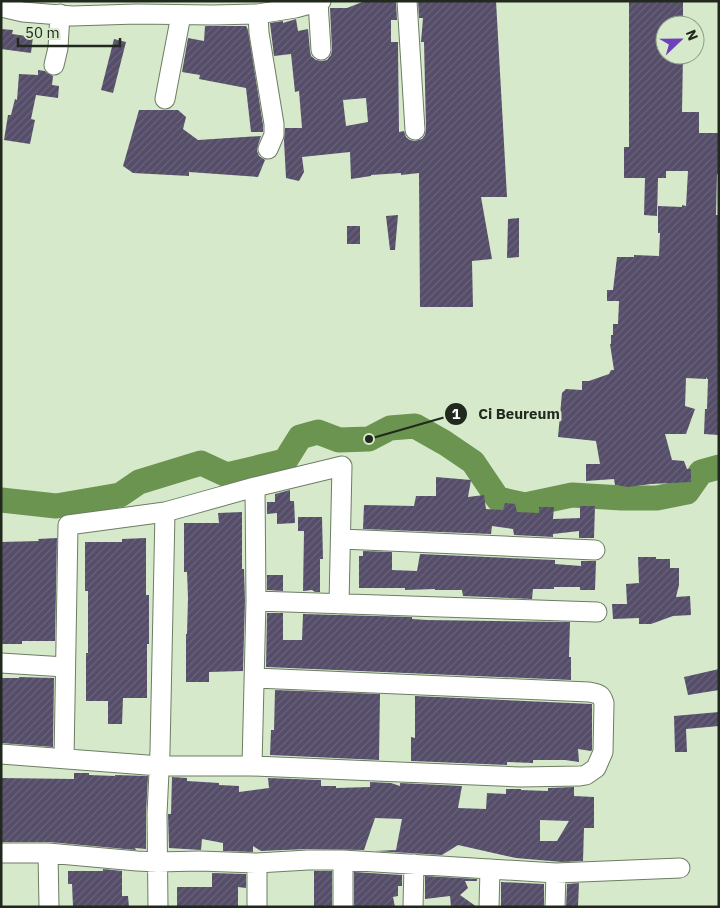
<svg xmlns="http://www.w3.org/2000/svg" width="720" height="908" font-family="'IBM Plex Sans',sans-serif">
<style>
.lines{fill:none;stroke-linecap:round;stroke-linejoin:round}
.river{stroke:#6b9450;stroke-width:25}
.building{fill:url(#building-hatch);fill-rule:evenodd}
.minor-casing{stroke:#6c7d62;stroke-width:21}
.minor{stroke:#fff;stroke-width:19}
.leader{fill:none;stroke:#21281d;stroke-width:2}
.callout-dot{fill:#21281d;stroke:#d6eacb;stroke-width:2}
.mark-label{font-size:15px;text-anchor:middle;font-weight:bold;fill:#fff}
.callout-label{font-size:15px;text-anchor:middle;font-weight:bold;fill:#21281d;stroke:#d6eacb;stroke-width:5;stroke-linejoin:round;paint-order:stroke}
</style>
<defs>
<pattern id="building-hatch" width="6" height="6" patternUnits="userSpaceOnUse" patternTransform="scale(1.25)"><rect width="6" height="6" fill="#554d69"/><path d="M-1 1l2-2M0 6l6-6M5 7l2-2" fill="none" stroke="#6a6479"/></pattern>
</defs>
<rect width="100%" height="100%" fill="#d6eacb"/>
<g class="lines">
<path class="river" d="M1,500l55,6 64,-11 19,-13 62,-19 26,12 58,-14 15,-24 18,-5 21,8 30,-1 21,-11 25,-2 30,17 28,19 25,37 27,6 47,-10 50,3h35l30,-6 14,-20 18,-5"/>
</g>
<path class="building" d="M365,1h31l1,19h-6v22h7v3l1,87 5,-1 2,6 4,3 5,1 7,-2 3,-4 1,-6 -2,-87h-3l2,-24h-4l-1,-17h78l11,196h-26l11,62 -20,2 1,46h-53l-1,-134 -18,2v-2l-30,2v1l-20,3 -1,-27 -48,5 2,15 -5,9 -13,-3 -2,-37 1,-13h17l-3,-37 -4,1 -4,-38 -17,2 -4,-33 13,-2v2l13,-4 2,12 10,-2 2,22 1,5 5,4 6,1 5,-1 4,-5 1,-5 -2,-42h17zM366,98l2,24 -22,4 -3,-26z
M629,1h54v24h-18v30h18l-1,57h17v21h20v41h-2l-1,41h3v220l-15,-1 1,-25h2l1,-30h-1v-2l-1,2 -20,-1 -1,28 10,3 -9,25h-21l7,26 12,1 3,8h4v13l-40,2 -23,3 -13,-2 -1,-6 -28,2v-17h14l-4,-23 -38,-4 4,-44 4,-4 16,1v-9h7l20,-7 2,-4h3l-4,-26h1v-9h2v-11h5l1,-23h-12v-11h6l4,-33h17v-2l25,1 1,-23h-2v-27l24,1v-2l4,1 2,-35h-22v7h-8l-1,38 -13,-1 1,-37h-21v-31h5z
M205,26h41l2,4 15,95v7h-12l-5,-44 -47,-9 1,-4 -18,-3 6,-34 16,3z
M1,29l12,1 -1,4 21,3 -2,16 -30,-4z
M114,39l12,3 -13,51 -12,-3z
M38,70l7,1 2,2 6,3 -1,9 7,1 -1,12 -22,-3 -5,24 4,1 -5,24 -26,-4 4,-25h3l4,-16 2,1 2,-26 19,1z
M139,110h39l8,7 -3,12 15,11 63,-4 -3,9 -1,6 2,5 6,4 -7,17 -69,-5v4l-56,-3 -10,-7z
M398,215l-3,35h-5l-4,-34z
M519,218v39l-12,1 1,-39z
M347,226h13v18h-13z
M436,477l35,3 -3,17 16,-2 2,14 17,1 2,-7 10,1 2,8 22,1v-6h15l-1,12 27,-1v-12h15l-1,32h-15v-7l-26,3v3l-39,-2 -1,-6 -21,-3 -1,8 -128,-5 1,-24 50,1 2,-10h20z
M290,490v11h4l1,22 -18,1v-11l-10,1v-12h8v-8z
M242,512v57h2l1,32 -2,70 -34,1v10h-23v-48h1l1,-36 -1,-26h-3v-49h35l-1,-10z
M298,517h24l1,42h-3v33h-5l-3,-2 -9,1 1,-60h-6z
M57,538l-2,103h-33v3h-21v-102l38,-1 -1,-2z
M146,538v57h3v49h-2v54h-24l-1,26h-14v-23h-22v-48h2v-62h-3v-49h37v-3z
M363,551l29,1v18l25,1 3,-17 135,6v4l26,2v-5h15l-1,29h-15v-3h-26v2h-21l-1,10 -69,-3 -1,-6h-27v-1l-30,1v-2h-46v-32h4z
M638,557h18v2h14v9h9v17l-3,12 14,-1 1,19 -18,1 -22,8h-12v-6l-26,1 -1,-15h15l-1,-20 13,-1z
M267,575h16v16l-16,-1z
M267,613h16v27h19l1,-26 109,3v2l15,1 143,2 -1,35h2v23l-305,-13z
M719,669v21l-31,5 -4,-18z
M19,677l35,1 -1,69 -52,-4v-65h18z
M275,690l105,4 -1,66 -109,-5 1,-25h3z
M415,696l177,8v46l-1,1 -13,-2 1,13 -14,-2h-32v3l-26,-1v3l-96,-4v-24l4,1z
M719,712v14l-33,3 1,23h-12l-1,-36z
M74,773h15v2l26,1v-1l33,1 -2,38v35l-11,-1 1,2 -87,-8h-48v-64l73,1z
M172,777l15,1v3l32,2v2l20,1v6l30,-4 -1,-10 53,2v6h15v2l34,-1v-5l21,1 9,3v-3l62,3 -4,22 28,1 1,-16 19,1v-5h15v1l27,1v-3l26,-1v9l20,1v31h-10l-1,33 -21,1 -46,-4 -58,-13 -16,10 -67,-4 21,-1 6,-31 -27,-1 -11,32 -56,-1 -47,2 -8,-5v6l-30,-1v-8l-21,-4 -1,11 -32,-2 -1,-34h3zM540,820l29,1 -12,20h-17z
M103,869l19,2v25h6l1,11h-56l-1,-23h-4v-13h35z
M314,871h18v36h-18z
M354,872l48,3v11h-4v10l-5,1 2,10 -15,-1v1h-26z
M212,873l34,1v14l-8,-1v20h-61v-20h35z
M425,876l52,3v2h-12l3,7 -8,7 17,12h-26l-1,-11 -25,3z
M501,882l43,2v23h-43z
M579,883l-1,24h-12l1,-23z"/>
<g class="lines">
<g class="minor-casing">
<path id="minor" d="M407,1l8,129
M318,2l3,48
M1,7l22,5 49,4 65,-2 76,1 45,-1 37,-6 26,-7
M258,14l1,19 15,91v11l-6,14
M54,65l4,-17 2,-34
M165,99l16,-84
M341,539l254,11
M256,601l341,11
M1,663l64,4
M1,754l159,12h92l268,11 60,-1 6,-1 10,-7 7,-16 1,-49c-3,-10 -6,-9 -15,-11l-334,-14
M64,759l4,-234 97,-13 90,-25 87,-21 -3,138
M252,766l4,-165 -1,-114
M1,853h47l89,8 21,1 41,-1 58,2 51,-3h35l213,13 124,-5
M48,853l1,54
M343,860v47
M257,863v44
M158,907l-1,-93 3,-63 5,-239
M413,907l1,-43
M489,907l1,-38
M555,907l1,-34"/>
</g>
<use href="#minor" class="minor"/>
</g>
<path class="leader" d="M369 439L456 414"/>
<g class="callout-dot">
<circle cx="369" cy="439" r="5"/>
<circle cx="456" cy="414" r="12"/>
</g>
<g class="mark-label">
<text x="456" y="419">1</text>
</g>
<g class="callout-label">
<text x="519" y="419">Ci Beureum</text>
</g>
<rect width="720" height="908" fill="none" stroke="#21281d" stroke-width="5"/>
<g transform="translate(680 40) rotate(68)"><circle r="24" fill="#d6eacb" stroke="#8e9c85"/>
<path d="M0-4L9 19L0 12L-9 19Z" fill="#6e41b8"/>
<text y="-8" font-size="14" font-weight="bold" text-anchor="middle" fill="#21281d">N</text>
</g>
<path d="M18 38v8h102v-8" fill="none" stroke="#21281d" stroke-width="2.5"/>
<text x="25" y="38" font-size="15" fill="#21281d" stroke="#d6eacb" stroke-width="4" paint-order="stroke">50 m</text>
</svg>
